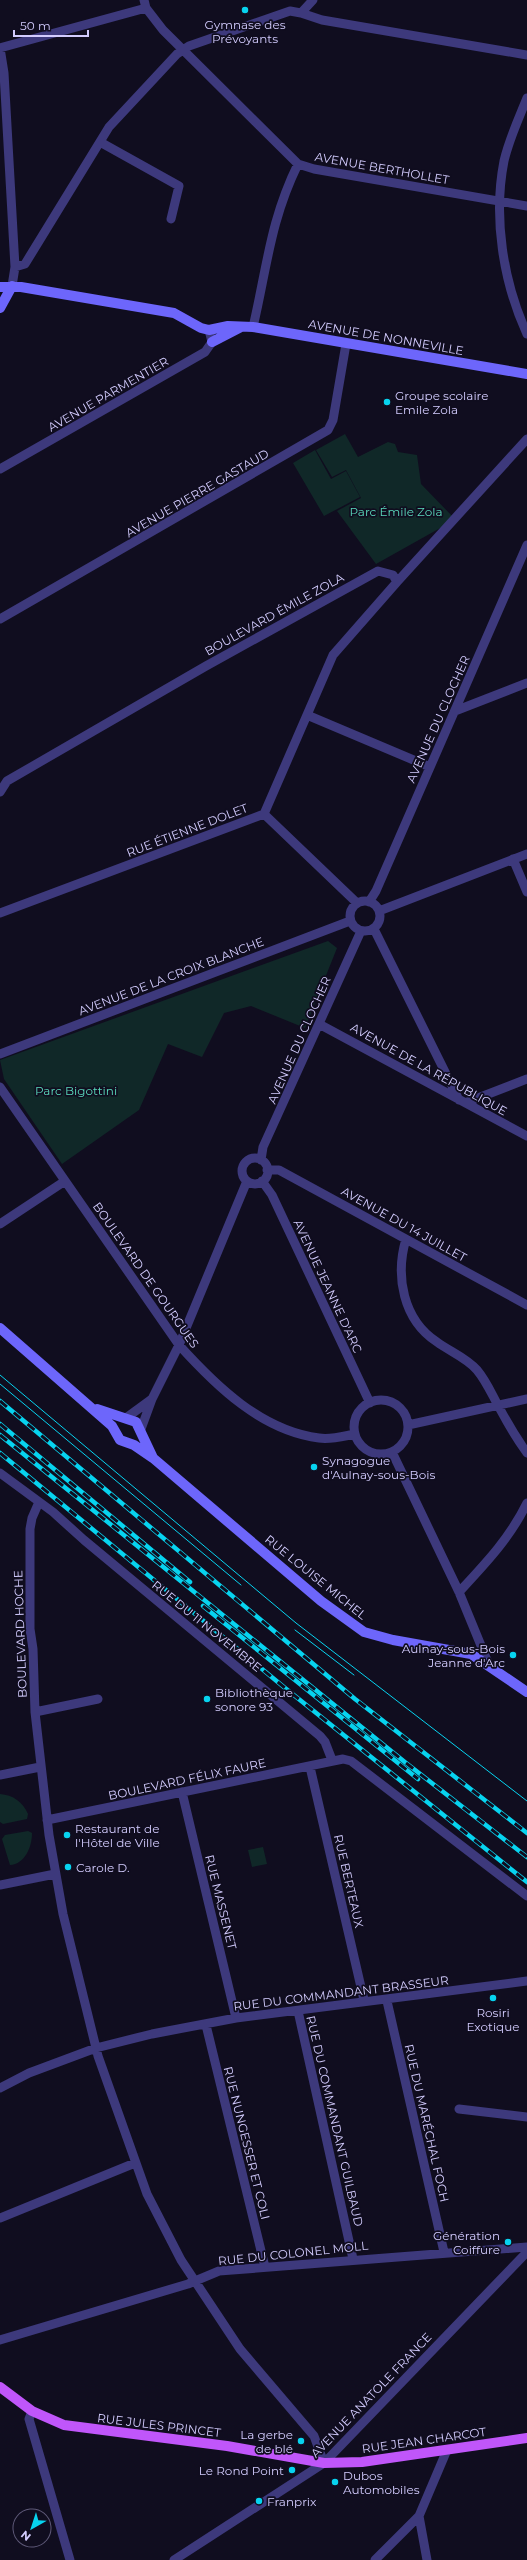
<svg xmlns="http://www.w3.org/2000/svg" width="527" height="2560" font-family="Montserrat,sans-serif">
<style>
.green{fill:#102828}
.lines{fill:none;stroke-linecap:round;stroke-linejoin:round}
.street{stroke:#3d397c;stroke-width:9}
.secondary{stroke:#6d66fb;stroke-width:10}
.primary{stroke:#c056fa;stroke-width:10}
.tram{stroke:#07d3ef;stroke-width:1}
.rail-casing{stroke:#07d3ef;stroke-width:4.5}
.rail{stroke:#100d1f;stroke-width:3;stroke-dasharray:9;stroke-linecap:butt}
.poi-dot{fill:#07d3ef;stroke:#100d1f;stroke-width:1.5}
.labels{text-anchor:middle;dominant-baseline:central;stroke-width:3.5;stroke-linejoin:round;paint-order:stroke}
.poi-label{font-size:12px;fill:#d3ccfe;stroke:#100d1f;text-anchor:start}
.street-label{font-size:12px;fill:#d3ccfe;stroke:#100d1f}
.park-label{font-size:12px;fill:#5bdbbd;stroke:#100d1f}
</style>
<rect width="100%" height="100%" fill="#100d1f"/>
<path class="green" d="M345,434l13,23 30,-15 7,2 3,8 19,3 4,29 32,33 -11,10 -66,37 -39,-53 24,-13 -15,-28 -14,7 -16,-27z
M315,450l16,29 15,-8 14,26 -36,19 -31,-53z
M328,941l9,7 -32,80 -54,-22 -27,7 -22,44 -34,-13 -29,66 -77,54 -58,-85 -4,-19z
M0,1794c13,1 23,8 28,20l-1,5 -24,5 -3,-2z
M28,1831l4,2c0,14 -7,31 -22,32l-8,-26 3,-4z
M263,1847l4,17 -15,3 -4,-17z"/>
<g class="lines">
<path class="street" d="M144,0l2,8 17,22 135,134 16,5 213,37
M301,13l21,7 205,35
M0,48l4,25 11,194 -3,19
M0,48l146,-40
M527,98c-8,20 -18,41 -23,63 -11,56 -1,121 23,173
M100,142l79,44 -8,33
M15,267l10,-3 84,-137 68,-73 12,-8 101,-35 11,2 12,-13
M253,327c14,-59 17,-106 45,-163
M0,469l205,-117 7,-10 -3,-12
M0,619l328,-189 5,-10 13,-76
M455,711l72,-28
M307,715l123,52
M0,792l7,-11 199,-115 172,-95 15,4 4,7 130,-143
M264,814l93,89
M513,859l14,33
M350 916a15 15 0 1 1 30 0a15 15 0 1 1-30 0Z
M369,902l7,-11 151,-346
M379,911l148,-57
M0,913l264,-99 69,-159 64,-73
M374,929l85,171
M319,1024l208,112
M0,1054l350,-133
M0,1087l179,258c37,41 83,86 140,93 12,2 25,-2 36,-4
M465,1103l62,-24
M242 1171a13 13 0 1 1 26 0a13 13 0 1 1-26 0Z
M261,1160l2,-13 98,-216
M267,1170h12l248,135
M262,1181l10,14 98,208
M0,1224l65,-43
M406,1239c-11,37 -3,81 31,103 12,9 30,16 40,28 10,12 15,25 23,39 8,15 17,30 27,44
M354 1427a27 27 0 1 1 54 0a27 27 0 1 1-54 0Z
M126,1418l26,-19
M408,1425l119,-26
M141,1429l11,-30 27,-54 68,-164
M392,1452l67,140 30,73
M0,1473l53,39 31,28 236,196 5,6 7,18
M39,1502l-7,16 -2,11v100l3,20 2,63 14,123 14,79 35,142 49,138 34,66 59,89 74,87 10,27
M459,1592c26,-28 51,-54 68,-89
M35,1712l63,-13
M310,1767l54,233
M0,1775l40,-8
M182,1792l54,226
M47,1820l296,-61 8,2 176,135
M0,1885l55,-11
M387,2001l57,251
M298,2011l55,248
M206,2025l59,242
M0,2088l29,-15 67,-25 56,-14 84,-16 291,-37
M459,2109l68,8
M0,2218l135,-55
M0,2340l188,-56 31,-13 308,-24
M32,2411l-3,8 41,141
M419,2516l8,44
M174,2560l150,-97 203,-211
M375,2560l44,-44 28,-66"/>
<path class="secondary" d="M0,287h21l153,26 27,15 8,2 19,-4 25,1 274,47
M0,308l12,-22
M212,342l29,-15
M0,1328l112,98 8,14 14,5 19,13 168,143 43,31 29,8 78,14 56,38
M97,1409l39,13 17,36"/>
<path class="primary" d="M0,2387l32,24 32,14 163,21 97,17 38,-1 165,-24"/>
<path class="tram" d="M0,1375l296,248 231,178
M0,1384l241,201
M295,1630l59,45"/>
<g class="rail-casing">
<path id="rail" d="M0,1401l355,298 172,134
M0,1424l190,158
M0,1435l406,328 121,94
M0,1453l285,235 242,194
M203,1606l215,173"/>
</g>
<use href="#rail" class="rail"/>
</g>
<g class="poi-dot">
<circle cx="245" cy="10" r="4"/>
<circle cx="387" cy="402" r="4"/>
<circle cx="314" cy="1467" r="4"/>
<circle cx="513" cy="1655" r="4"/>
<circle cx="207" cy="1699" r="4"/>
<circle cx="67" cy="1835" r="4"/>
<circle cx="68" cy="1867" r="4"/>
<circle cx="493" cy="1998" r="4"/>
<circle cx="508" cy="2242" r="4"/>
<circle cx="301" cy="2441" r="4"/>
<circle cx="292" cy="2470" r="4"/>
<circle cx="335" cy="2482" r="4"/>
<circle cx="259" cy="2501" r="4"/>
</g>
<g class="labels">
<g class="poi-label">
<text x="245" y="24" text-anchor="middle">Gymnase des<tspan x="245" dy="14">Prévoyants</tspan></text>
<text x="395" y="395">Groupe scolaire<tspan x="395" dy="14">Emile Zola</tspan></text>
<text x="322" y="1460">Synagogue<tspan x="322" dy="14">d'Aulnay-sous-Bois</tspan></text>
<text x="505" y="1648" text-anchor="end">Aulnay-sous-Bois<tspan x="505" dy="14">Jeanne d'Arc</tspan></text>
<text x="215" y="1692">Bibliothèque<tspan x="215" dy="14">sonore 93</tspan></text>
<text x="75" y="1828">Restaurant de<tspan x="75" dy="14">l'Hôtel de Ville</tspan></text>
<text x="76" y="1867">Carole D.</text>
<text x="493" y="2012" text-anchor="middle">Rosiri<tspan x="493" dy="14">Exotique</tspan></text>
<text x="500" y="2235" text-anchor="end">Génération<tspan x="500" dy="14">Coiffure</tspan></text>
<text x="293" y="2434" text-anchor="end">La gerbe<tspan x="293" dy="14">de blé</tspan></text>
<text x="284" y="2470" text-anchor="end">Le Rond Point</text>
<text x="343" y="2475">Dubos<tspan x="343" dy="14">Automobiles</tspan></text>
<text x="267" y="2501">Franprix</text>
</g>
<g class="street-label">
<text transform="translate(382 168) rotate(10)">AVENUE BERTHOLLET</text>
<text transform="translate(386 337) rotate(10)">AVENUE DE NONNEVILLE</text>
<text transform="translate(108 394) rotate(-30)">AVENUE PARMENTIER</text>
<text transform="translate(197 493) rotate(-30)">AVENUE PIERRE GASTAUD</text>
<text transform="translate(274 614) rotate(-29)">BOULEVARD ÉMILE ZOLA</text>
<text transform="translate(438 719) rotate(-66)">AVENUE DU CLOCHER</text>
<text transform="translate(187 830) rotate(-21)">RUE ÉTIENNE DOLET</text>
<text transform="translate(171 976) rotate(-21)">AVENUE DE LA CROIX BLANCHE</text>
<text transform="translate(299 1040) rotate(-66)">AVENUE DU CLOCHER</text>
<text transform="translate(429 1069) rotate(29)">AVENUE DE LA RÉPUBLIQUE</text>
<text transform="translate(404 1224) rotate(29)">AVENUE DU 14 JUILLET</text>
<text transform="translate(146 1275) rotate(55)">BOULEVARD DE GOURGUES</text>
<text transform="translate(328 1286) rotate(65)">AVENUE JEANNE D'ARC</text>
<text transform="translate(316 1577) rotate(39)">RUE LOUISE MICHEL</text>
<text transform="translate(207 1626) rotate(39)">RUE DU 11 NOVEMBRE</text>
<text transform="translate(20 1634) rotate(-92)">BOULEVARD HOCHE</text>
<text transform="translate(187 1779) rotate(-12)">BOULEVARD FÉLIX FAURE</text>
<text transform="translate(349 1881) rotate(77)">RUE BERTEAUX</text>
<text transform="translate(221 1902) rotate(76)">RUE MASSENET</text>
<text transform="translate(341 1993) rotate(-7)">RUE DU COMMANDANT BRASSEUR</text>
<text transform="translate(335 2121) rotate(77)">RUE DU COMMANDANT GUILBAUD</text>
<text transform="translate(427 2123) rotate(77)">RUE DU MARÉCHAL FOCH</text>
<text transform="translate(247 2143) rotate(76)">RUE NUNGESSER ET COLI</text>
<text transform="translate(293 2253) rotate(-6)">RUE DU COLONEL MOLL</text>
<text transform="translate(371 2395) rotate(-46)">AVENUE ANATOLE FRANCE</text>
<text transform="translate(159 2425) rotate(7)">RUE JULES PRINCET</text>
<text transform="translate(424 2440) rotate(-8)">RUE JEAN CHARCOT</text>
</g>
<g class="park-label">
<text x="396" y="511">Parc Émile Zola</text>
<text x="76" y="1090">Parc Bigottini</text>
</g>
</g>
<g transform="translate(32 2528) rotate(219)"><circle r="19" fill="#100d1f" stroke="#5e5978"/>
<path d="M0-3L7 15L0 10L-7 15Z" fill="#07d3ef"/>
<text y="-6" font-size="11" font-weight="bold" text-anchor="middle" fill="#d3ccfe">N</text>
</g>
<path d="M14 30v6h74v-6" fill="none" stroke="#d3ccfe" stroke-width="2"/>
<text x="20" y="30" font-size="12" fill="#d3ccfe" stroke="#100d1f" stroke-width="3" paint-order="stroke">50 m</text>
</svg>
